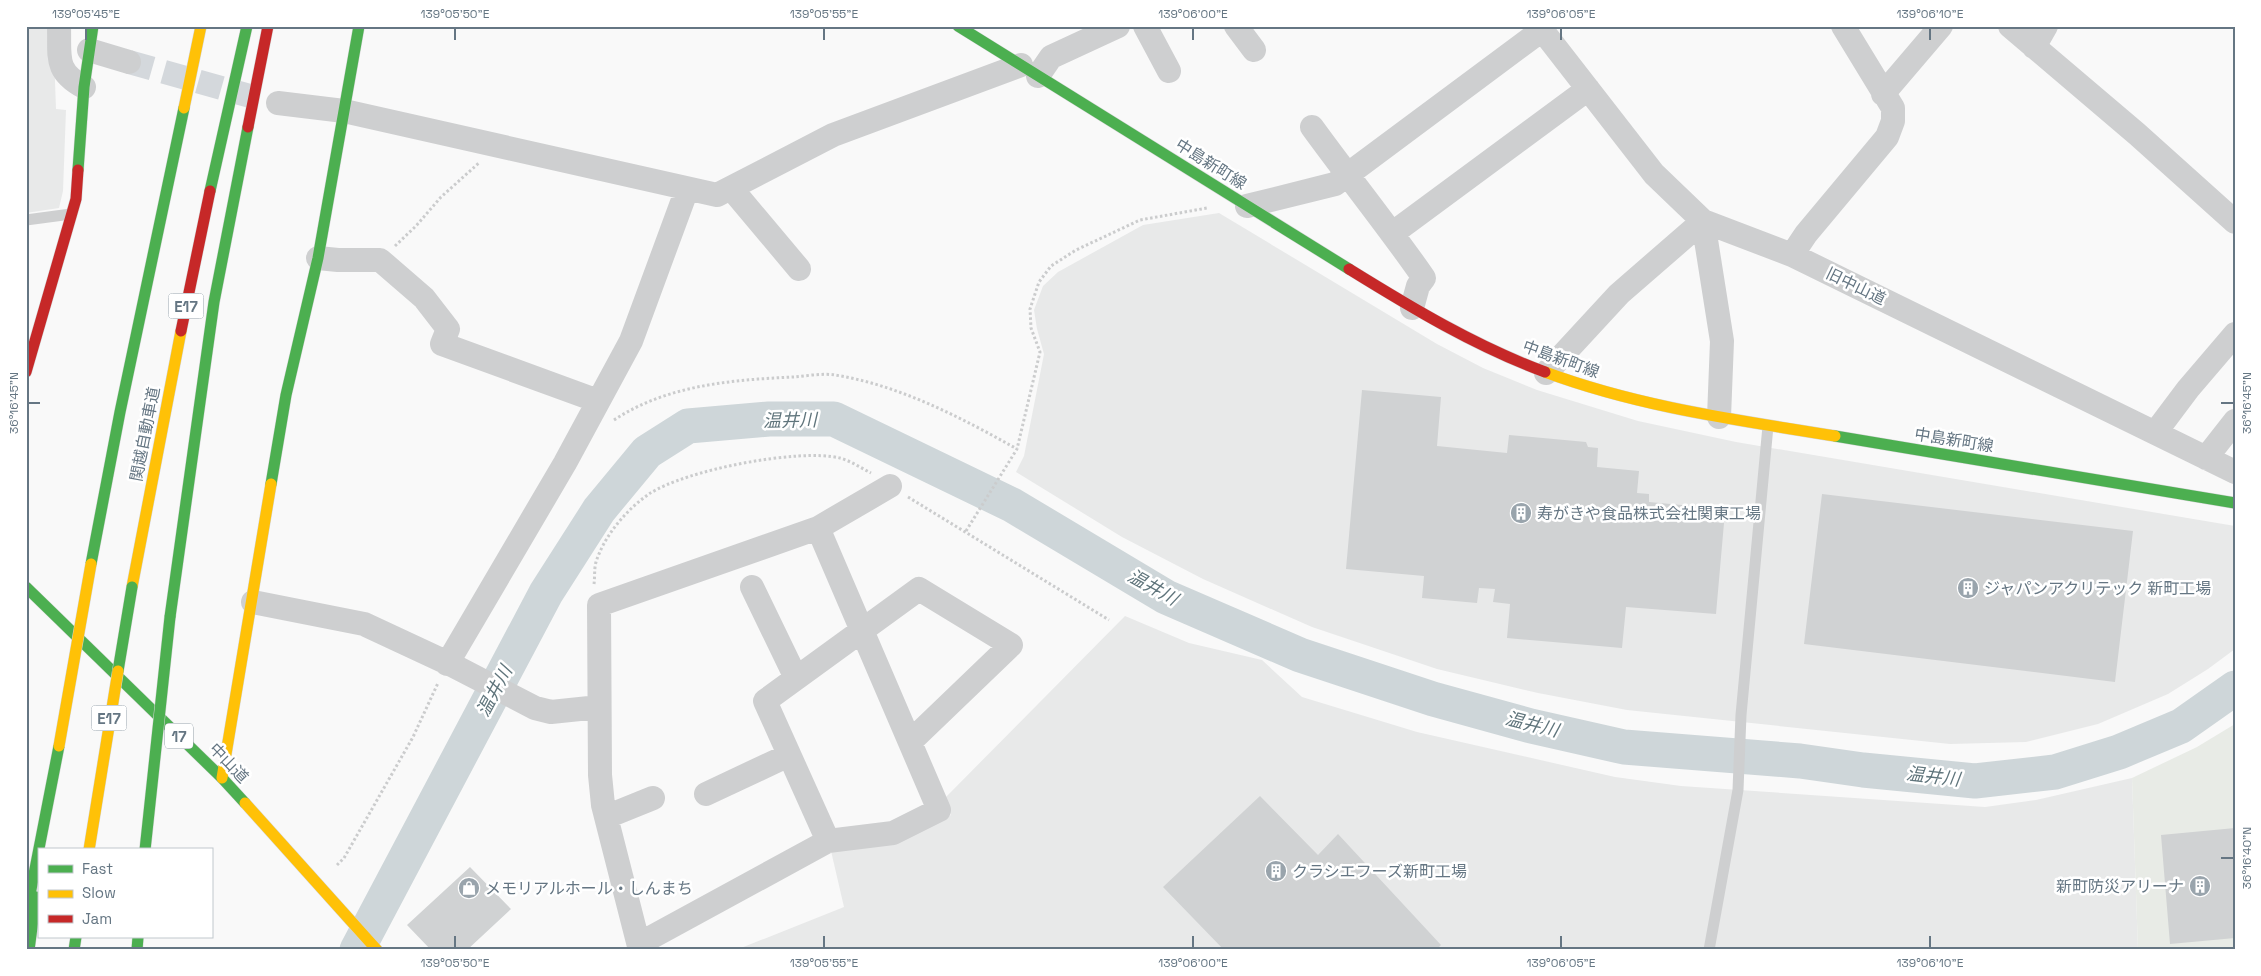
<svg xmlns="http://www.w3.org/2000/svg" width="2261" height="976" font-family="'Space Grotesk','Noto Sans JP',sans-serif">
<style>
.built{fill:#e8e9e9}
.green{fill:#e8ebe6}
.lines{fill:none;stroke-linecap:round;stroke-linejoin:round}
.river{stroke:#ced6d9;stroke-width:35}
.building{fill:#d0d2d3}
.street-tunnel{stroke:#d4d8dc;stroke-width:24;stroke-dasharray:24 12;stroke-linecap:butt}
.fast-casing{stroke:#d5d6d7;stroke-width:12}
.slow-casing{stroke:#d5d6d7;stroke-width:12}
.jam-casing{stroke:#d5d6d7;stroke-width:12}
.path{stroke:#cbcccd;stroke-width:3;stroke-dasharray:2.5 2.5;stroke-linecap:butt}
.lane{stroke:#cecfd0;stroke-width:11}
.street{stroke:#cecfd0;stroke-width:24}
.fast{stroke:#4caf50;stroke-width:11}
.slow{stroke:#ffc107;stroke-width:11}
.jam{stroke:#c62828;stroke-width:11}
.fast-bridge-casing{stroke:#d5d6d6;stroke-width:12;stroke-linecap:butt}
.slow-bridge-casing{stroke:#d5d6d6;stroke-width:12;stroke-linecap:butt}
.fast-bridge{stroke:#4caf50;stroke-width:11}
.slow-bridge{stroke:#ffc107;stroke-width:11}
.ticks{fill:none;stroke:#657683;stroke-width:2}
.labels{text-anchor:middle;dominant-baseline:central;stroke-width:5;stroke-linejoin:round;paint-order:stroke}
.shield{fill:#fff;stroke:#939fa8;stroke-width:1}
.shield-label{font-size:15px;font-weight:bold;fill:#657683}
.street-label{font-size:16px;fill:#657683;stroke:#fff}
.poi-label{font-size:16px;fill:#657683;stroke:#fff;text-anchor:start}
.water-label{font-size:18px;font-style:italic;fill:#60757c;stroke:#fff}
.neatline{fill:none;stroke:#657683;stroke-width:2}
.ticks-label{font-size:12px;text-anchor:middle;fill:#657683}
</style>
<rect width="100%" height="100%" fill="#f9f9f9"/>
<path class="built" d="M26,26h27l3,83 10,1 -3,81 -4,17 -33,5z
M1219,213l218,131 46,24 54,22 101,31 98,21 499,84v123l-27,20 -40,25 -70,30 -72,18 -76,2 -323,-34 -89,-17 -101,-24 -125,-42 -109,-48 -81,-42 -106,-65 8,-16 20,-102 -7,-25 -3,-19 9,-24 15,-14 85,-47z
M1125,616l64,27 73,17 40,37 115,35 198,45 66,9 304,21 51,-7 96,-22 6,172h-1402l108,-43 -13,-56 77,-14 43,-22 -7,-16z"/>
<path class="green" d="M2235,724v226h-97l-6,-172 65,-31z"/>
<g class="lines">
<path class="river" d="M357,950l189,-357 53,-83 48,-58 41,-26 81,-7h65l178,86 154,92 134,58 133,44 98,27 93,21 176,14 63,9 112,11 80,-9 64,-20 62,-26 54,-38"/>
</g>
<path class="building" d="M1362,390l79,7 -4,49 70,7 2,-18 77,7 2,5 10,1 -1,19 42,4 -2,22 12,1v8l43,4 -1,14 33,3 -8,91 -90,-7 -4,41 -115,-10 3,-34 -17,-2 2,-13 -16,-1 -2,15 -55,-5 2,-22 -78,-7z
M1822,494l311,37 -18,151 -311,-38z
M1260,796l58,59 20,-21 103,111 -5,5h-212l-61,-63z
M2235,828v110l-65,6 -9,-109z
M470,867l41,42 -44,41h-36l-24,-25z"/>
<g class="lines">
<path class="street-tunnel" d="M129,62l121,34"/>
<g class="fast-casing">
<path id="fast" d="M958,26l391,243
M78,170l6,-83 9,-61
M210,191l37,-165
M1835,436l400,67
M271,484l15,-89 32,-137 41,-232
M91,564l29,-152 64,-304
M26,587l196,191 23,25
M170,617l44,-315 34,-175
M26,915l33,-169
M29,950l7,-53
M74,950l2,-13
M137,950l1,-13"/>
</g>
<g class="slow-casing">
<path id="slow" d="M184,108l17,-82
M1545,372c94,35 192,48 290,64
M132,587l49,-256
M222,778l49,-294
M245,803l132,147"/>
</g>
<g class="jam-casing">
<path id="jam" d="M248,127l20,-101
M1349,269c63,39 126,77 196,103
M181,331l29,-140
M26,372l50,-173 2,-29"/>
</g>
<path class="path" d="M395,246l21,-20 25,-29 39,-35
M614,420c53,-35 117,-40 179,-43 13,-1 29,-4 42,-2 64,10 127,43 182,74
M908,497l201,123
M966,531l51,-82 23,-97 -9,-24 -1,-19 9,-27 12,-16 25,-16 64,-30 67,-12
M594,584c1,-7 0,-15 2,-22 8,-26 31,-53 53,-68 36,-24 150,-46 191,-36 11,3 21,10 31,15
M337,865l7,-7 69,-121 25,-54"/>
<path class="lane" d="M26,220l45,-6
M1709,950l29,-160 3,-75 27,-289"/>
<path class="street" d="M59,26c1,31 -5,45 25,61
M1145,26l24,45
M1236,26l18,24
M1539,26l115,148 49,47 89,34 443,217
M2010,26l127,108 98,88
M2034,47l12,-21
M89,50l40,12
M1038,76l13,-19 67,-31
M1883,94l58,-68
M278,103l66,8 373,84 116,-60 188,-70
M1312,127c37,51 76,99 112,151l-6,8 -6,22
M731,188l68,81
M1247,206l88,-22 207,-154
M1393,233l195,-144
M1792,255l14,-21 81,-97 6,-16v-13l-50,-82
M318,258l20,2h42l44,38 24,31 -6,15 156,57
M1546,373l73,-79 84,-73 19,120 -3,76
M2155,433l33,-44 47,-55
M2206,458l29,-37
M752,587l44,91
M253,602l111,22 88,41 83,43 16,4 48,-5
M447,664l118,-201 66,-122 56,-152
M706,794l83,-39
M606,817l47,-19
M828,841l-63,-140 154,-112 92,56 -101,97
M639,944l189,-103 65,-8 46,-23 -121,-282
M640,950l-37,-145 -3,-30 -1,-170 219,-77 72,-42"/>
<use href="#fast" class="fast"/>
<use href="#slow" class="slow"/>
<use href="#jam" class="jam"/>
<g class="fast-bridge-casing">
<path id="fast-bridge" d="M118,671l14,-84
M145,850l25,-233"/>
</g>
<g class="slow-bridge-casing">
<path id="slow-bridge" d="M59,746l32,-182
M89,850l29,-179"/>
</g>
<use href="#fast-bridge" class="fast-bridge"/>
<use href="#slow-bridge" class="slow-bridge"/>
</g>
<path class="ticks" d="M86,28v12M455,28v12M824,28v12M1193,28v12M1561,28v12M1930,28v12M28,403h12M2221,403h13M2221,858h13M455,936v12M824,936v12M1193,936v12M1561,936v12M1930,936v12"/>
<defs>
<g id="building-disc" transform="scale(1.125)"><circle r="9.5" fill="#99a4ac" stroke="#fff"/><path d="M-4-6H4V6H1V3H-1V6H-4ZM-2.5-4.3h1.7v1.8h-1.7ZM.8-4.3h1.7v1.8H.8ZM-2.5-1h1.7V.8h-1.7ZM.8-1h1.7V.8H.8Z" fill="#fff"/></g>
<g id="shop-disc" transform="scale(1.125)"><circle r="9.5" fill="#99a4ac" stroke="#fff"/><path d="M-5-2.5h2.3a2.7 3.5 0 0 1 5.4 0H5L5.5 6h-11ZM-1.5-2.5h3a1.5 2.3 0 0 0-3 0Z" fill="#fff"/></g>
</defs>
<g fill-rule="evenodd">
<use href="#building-disc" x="1521" y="513"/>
<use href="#building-disc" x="1968" y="588"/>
<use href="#building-disc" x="1276" y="871"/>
<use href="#building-disc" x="2200" y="886"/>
<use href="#shop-disc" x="469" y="888"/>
</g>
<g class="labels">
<g class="shield">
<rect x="168.5" y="293.5" width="35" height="25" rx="4"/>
<rect x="91.5" y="705.5" width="35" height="25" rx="4"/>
<rect x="165" y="723.5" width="28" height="25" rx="4"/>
</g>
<g class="shield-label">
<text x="186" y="306">E17</text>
<text x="109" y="718">E17</text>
<text x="179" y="736">17</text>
</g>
<g class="street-label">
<text transform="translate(1211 164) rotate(32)">中島新町線</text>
<text transform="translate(1856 286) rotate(26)">旧中山道</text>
<text transform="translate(1561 359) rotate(20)">中島新町線</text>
<text transform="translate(145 434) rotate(-79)">関越自動車道</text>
<text transform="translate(1954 440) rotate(9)">中島新町線</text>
<text transform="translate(229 763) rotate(46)">中山道</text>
</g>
<g class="poi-label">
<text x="1537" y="513">寿がきや食品株式会社関東工場</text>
<text x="1984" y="588">ジャパンアクリテック 新町工場</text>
<text x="1292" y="871">クラシエフーズ新町工場</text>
<text x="2184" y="886" text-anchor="end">新町防災アリーナ</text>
<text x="485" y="888">メモリアルホール・しんまち</text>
</g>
<g class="water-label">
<text transform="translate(790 420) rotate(-1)">温井川</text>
<text transform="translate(1153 587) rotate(29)">温井川</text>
<text transform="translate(494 691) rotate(-62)">温井川</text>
<text transform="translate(1532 724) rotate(14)">温井川</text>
<text transform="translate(1933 776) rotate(7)">温井川</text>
</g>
</g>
<rect width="2261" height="976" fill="none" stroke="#ffffff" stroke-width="55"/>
<rect x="38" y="848" width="175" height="90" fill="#ffffff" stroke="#c1c8cd"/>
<rect x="48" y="865" width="25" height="8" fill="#4caf50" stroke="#c1c8cd"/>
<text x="82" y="874" font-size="15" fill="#657683">Fast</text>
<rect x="48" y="890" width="25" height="8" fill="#ffc107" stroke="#c1c8cd"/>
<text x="82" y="898" font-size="15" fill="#657683">Slow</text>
<rect x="48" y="915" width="25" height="8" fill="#c62828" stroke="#c1c8cd"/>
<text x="82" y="924" font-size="15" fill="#657683">Jam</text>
<rect x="28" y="28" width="2206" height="920" class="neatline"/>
<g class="ticks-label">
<text x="86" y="18">139°05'45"E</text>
<text x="455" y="18">139°05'50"E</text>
<text x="824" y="18">139°05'55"E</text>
<text x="1193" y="18">139°06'00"E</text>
<text x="1561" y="18">139°06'05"E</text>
<text x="1930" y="18">139°06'10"E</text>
<text transform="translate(14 403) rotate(-90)" y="4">36°16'45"N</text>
<text transform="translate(2247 403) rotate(-90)" y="4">36°16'45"N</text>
<text transform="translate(2247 858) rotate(-90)" y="4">36°16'40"N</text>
<text x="455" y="967">139°05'50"E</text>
<text x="824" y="967">139°05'55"E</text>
<text x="1193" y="967">139°06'00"E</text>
<text x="1561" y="967">139°06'05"E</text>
<text x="1930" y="967">139°06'10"E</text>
</g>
</svg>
